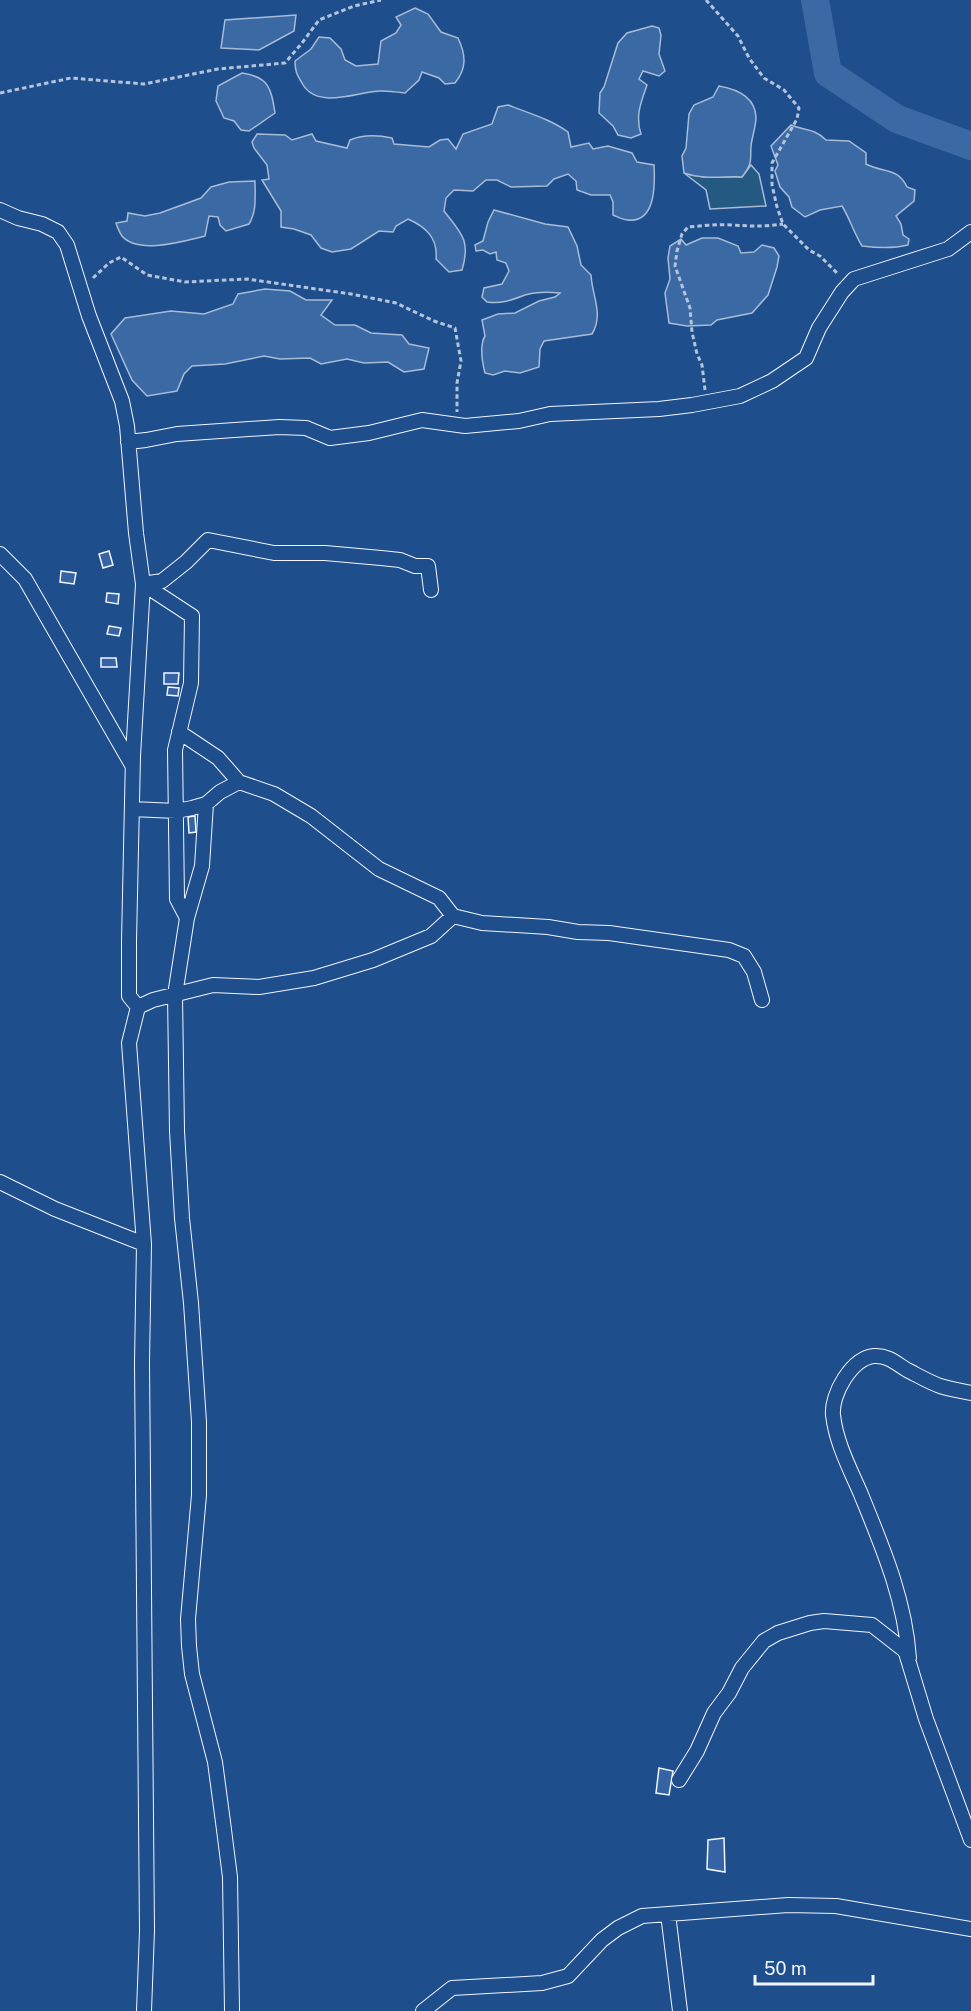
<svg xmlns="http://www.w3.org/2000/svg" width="971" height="2011" font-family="'Public Sans',sans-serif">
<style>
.green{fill:#245a82;stroke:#a8bbd7;stroke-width:1.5}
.water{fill:#3b69a3;stroke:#a8bbd7;stroke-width:1.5}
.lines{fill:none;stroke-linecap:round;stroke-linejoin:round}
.river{stroke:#3b69a3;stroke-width:28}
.building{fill:#3563a3;stroke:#f2f6ff;stroke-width:1.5}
.minor-casing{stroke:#f2f6ff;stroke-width:16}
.path{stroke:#b3c4dc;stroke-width:3;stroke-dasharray:4.5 3;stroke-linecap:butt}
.minor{stroke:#1f4e8c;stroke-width:14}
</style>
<rect width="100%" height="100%" fill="#1f4e8c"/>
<path class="green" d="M751,165l8,9 7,32 -56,3 -4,-19 -22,-17c20,7 38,3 58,4z"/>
<path class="water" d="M415,8l13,6 13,18 17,6c8,17 9,30 -3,45l-10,1 -6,-6 -17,-6 -3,8 -14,13c-8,-1 -16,-2 -24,-2 -23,0 -64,20 -79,-8 -5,-8 -7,-12 -7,-22l16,-12 8,-12 11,1 11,11 4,11 11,6 22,-2 3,-23 15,-8 5,-8 -5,-8z
M296,15l-2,16 -35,19 -38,-2 4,-28z
M652,26l7,2 2,7 -2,19 6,17 -6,5 -16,-5 -4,8 8,6c-6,17 -12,31 -6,49l-10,4 -13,-3 -5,-9 -14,-13 1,-20 4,-6 14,-44 9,-10z
M242,73c27,4 29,15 33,40l-26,18 -8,-1 -7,-9 -10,-3 -8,-17 2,-15z
M719,86c17,3 36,10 37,31 0,9 -4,20 -5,29 -1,16 2,16 -9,31 -20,-1 -38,3 -58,-4l-2,-17 4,-8 3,-34 5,-9 19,-8z
M508,105c20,8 42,14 60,27l3,15 18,-4 4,6 15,-3 24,7 5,9 17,3c1,19 2,58 -26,55 -5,0 -10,-3 -15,-5v-13l-3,-7h-19l-14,-5 -1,-9 -8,-7 -14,5 -7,7 -36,1 -14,-7h-11l-13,11 -19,-1 -8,8 -2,13c17,22 27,29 18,59l-13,2 -13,-13c2,-21 -10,-32 -28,-40l-12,7 -3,6 -14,-1 -28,18 -19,3 -11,-4 -10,-13 -17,-6 -13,-2v-16l-19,-31 7,-1 -2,-14 -13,-17 -2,-6 5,-8 28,1 7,5 20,-6 4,7 31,7 3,-8c14,-6 28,-5 42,-2l2,6 35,3 11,-7 8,-1 8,10 7,-15 29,-10 6,-17z
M791,125c14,6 23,3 35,15l23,1 17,12v11c17,9 32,3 41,23l8,3 -1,11 -18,15 5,8 2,11 6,4 -1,6c-16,4 -30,3 -46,1 -8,-13 -12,-27 -20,-40l-22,4 -15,7 -13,-10 -3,-10 -9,-10 -5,-16 3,-6 -7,-19z
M255,181c0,15 2,30 -6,43l-23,7 -6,-6 -2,-8 -9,-1 -4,20c-21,5 -67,19 -83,0 -3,-4 -5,-10 -6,-13l11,-2 1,-8 17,3 15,-3 41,-15 10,-11 18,-5z
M494,210l51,14 23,3 9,19 4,19 10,10c1,21 13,39 1,59l-48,7 -4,8 -1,18 -19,6 -15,-2 -12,4 -8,-2c-3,-12 -6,-27 0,-37l-3,-16 16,-6 17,-1 24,-12 16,-4 5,-4c-10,-1 -25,-1 -35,2 -13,5 -23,9 -38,7l-5,-5 2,-9 18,-4 7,-13 -3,-8 -9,-3 -1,-8 -6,2 -7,-4 -7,1 -1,-6 8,-4 5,-19z
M702,238h16l20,8 3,7 13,-1 8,-7 12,3 5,8 -2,11 -9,28 -16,18 -35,7 -6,5 -24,1 -18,-3 -4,-30 5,-14 -2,-21 2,-12 11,-7 5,6z
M265,289l25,2 16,9h26l-11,15 14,10h20l16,8 31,2 7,9 20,4 -5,21 -20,3 -16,-10 -24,1 -17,-4 -26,5 -11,-6 -30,1 -16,-3 -39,8 -33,2 -8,8 -7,17 -30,5 -15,-16 -21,-46 14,-16 46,-7 33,3 29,-10 5,-10z"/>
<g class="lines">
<path class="river" d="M815,0l13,73 69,46 74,27"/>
</g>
<path class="building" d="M109,551l4,14 -10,3 -4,-14z
M61,571l15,2 -2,11 -14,-2z
M107,593l12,1 -1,10 -12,-2z
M109,626l12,2 -2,8 -12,-2z
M101,658h15l1,9h-16z
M164,673h15l-1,11h-14z
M168,687l11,1 -1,8 -11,-1z
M195,816l1,16 -7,1 -1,-16z
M659,1768l14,3 -4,24 -13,-2z
M724,1838l1,34 -18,-3 1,-29z"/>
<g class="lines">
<g class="minor-casing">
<path id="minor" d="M0,210l18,8 24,6 16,8 9,13 22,71 33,85 5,25 9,107 7,51 -10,172 -4,185v55l9,11 -9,36 15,201 -2,119 5,568 -3,80
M128,442l18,-2 31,-6 102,-7 27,1 24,10 39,-5 53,-13 43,6 54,-5 31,-7 109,-5 33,-4 48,-9 32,-15 34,-23 13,-30 23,-36 12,-13 94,-30 23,-17
M0,554l25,25 107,186
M143,584l49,32 -1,67 -16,67 2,149 10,19 -12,77 2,136 5,87 9,85 8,119v73l-11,124 1,27 3,28 23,88 8,60 7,55 2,134
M143,584l19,-3 24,-19 22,-22 66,13h51l56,5 19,2 15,6h13l3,24
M179,732l39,26 21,24 35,12 37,22 68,53 60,29 14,18 29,7 66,4 30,5 31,1 120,17 15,6 10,16 8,28
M132,809l44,2 16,-3 14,-4 14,-12 19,-10
M187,918l15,-52 4,-62
M138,1007l15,-7 60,-15 46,2 55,-9 59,-18 58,-24 22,-20
M0,1182l55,27 89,35
M909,1658c-4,-59 -27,-112 -49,-166 -11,-25 -24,-50 -27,-77 -2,-21 19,-57 41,-59 14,-1 23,8 33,14 10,5 22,12 33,16 10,3 21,5 31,7
M679,1780l18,-29 17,-38 15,-20 13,-25 22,-27 14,-8 32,-10 14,-2 48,4 32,25 2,3 20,66 45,121
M668,1914l12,97
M423,2011l29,-23 90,-5 26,-7 34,-36 16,-12 24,-12 146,-11 48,1 135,23"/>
</g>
<path class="path" d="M706,0l32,36 11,22 15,20 20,12 15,18 -2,11 -25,44v22l5,22 6,17 26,26 11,6 19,19
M0,93l71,-15 73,6 74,-15 67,-6 17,-20 17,-23 35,-14 27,-6
M93,278l16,-15 12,-6 26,18 38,7 62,-3 104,15 45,9 38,18 21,7 6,33 -4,22v29
M705,390l-3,-25 -5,-11 -5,-22 -2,-24 -15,-42 2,-15 5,-17 6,-7c14,-1 29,-3 43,-2 20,1 31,2 52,-1"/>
<use href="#minor" class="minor"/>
</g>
<path d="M755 1975v9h118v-9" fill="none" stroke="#f2f6ff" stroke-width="3"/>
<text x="764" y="1975" font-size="18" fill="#f2f6ff" stroke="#1f4e8c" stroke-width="4.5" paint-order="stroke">50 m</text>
</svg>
